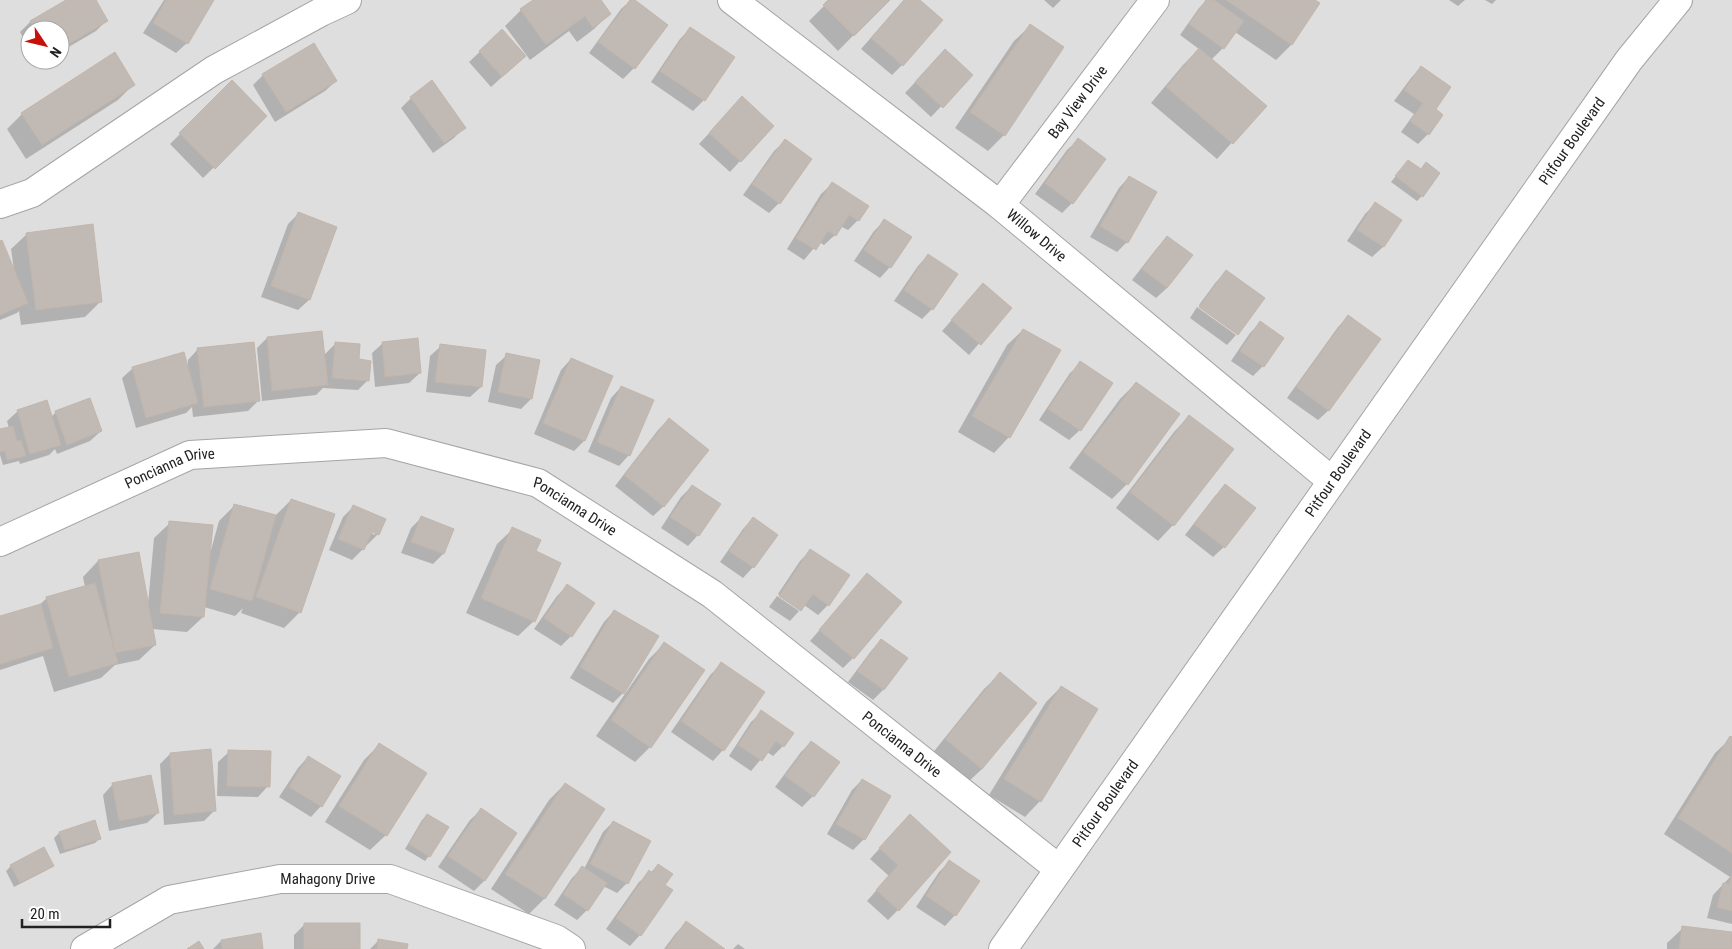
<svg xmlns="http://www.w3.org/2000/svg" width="1732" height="949" font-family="'Roboto Condensed',sans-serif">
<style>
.residential{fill:#dfdede;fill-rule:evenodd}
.shadow{fill:#0003;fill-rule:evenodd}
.building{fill:#c1bab4;stroke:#c2b5ab}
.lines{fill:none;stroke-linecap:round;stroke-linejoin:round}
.street-casing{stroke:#a5a5a5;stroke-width:30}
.street{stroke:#fff;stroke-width:28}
.labels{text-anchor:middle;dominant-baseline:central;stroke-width:4;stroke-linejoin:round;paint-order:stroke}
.street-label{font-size:15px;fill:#212121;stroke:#fff}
</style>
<rect width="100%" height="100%" fill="#f1eee8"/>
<path class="residential" d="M0,0h1732v949h-1732zM30,30h30v30h-30z"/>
<path class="shadow" d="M68,0h27l11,21 -10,10 -36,21v-22h-30v20l-10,-18 10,-10z
M164,0h49l-26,43 -11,10 -33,-20z
M535,0h64l10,14 -15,15 -17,13 -8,-11 -39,29 -25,-34 16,-16z
M631,0l35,25 -32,43 -11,11 -34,-26 32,-44z
M830,0h58l-50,51 -29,-30z
M904,0h14l-16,65 -10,10 -31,-26z
M1044,0h17l-8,8z
M1207,0h106l6,4 -28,41 -15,15 -41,-28 -12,16 -12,12 54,46 -48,53 -66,-56 32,-38 16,-16 -19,-14 19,-27z
M1449,0h16l-7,6z
M1485,0h11l-4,4z
M1030,26l33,21 -59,88 -16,16 -33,-23 59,-87z
M691,28l42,29 -29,43 -11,11 -42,-29 29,-43z
M502,31l12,35 -23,21 -22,-25z
M36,60h10l-8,4z
M935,61l36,14 -40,42 -26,-24z
M1421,67l7,67 -10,10 -17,-12 13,-18 -20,-13 17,-23z
M263,75l73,6 -11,10 -50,31 -22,-37z
M232,82l34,34 -63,62 -33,-34z
M134,84l-16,16 -92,59 -19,-30 15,-15z
M411,98l53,29 -10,11 -21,15 -32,-45z
M742,98l30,28 -42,46 -31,-28z
M1078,140l-6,63 -10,10 -27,-19 32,-44z
M785,141l-6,62 -10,10 -26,-18 31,-44z
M1408,161l14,35 -5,5 -26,-19z
M1129,177l-2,65 -10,10 -27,-15 29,-49z
M832,184l26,36 -10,10 -8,-4 -5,9 -11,10 -5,-3 -15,18 -17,-11 34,-55z
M1375,204l25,16 -17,27 -11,10 -25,-16 18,-27z
M298,214l37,13 -26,73 -11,10 -37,-13 27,-73z
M885,220l5,47 -10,11 -26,-17 20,-30z
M27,234l74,67 -16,16 -64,8 -2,-14 -2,2 -17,7v-78l14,28 -3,-21z
M1167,237l24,18 -24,33 -11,10 -24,-18 25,-32z
M928,255l4,54 -10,10 -28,-18 24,-35z
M1226,272l12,61 -39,-28 17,-23z
M983,285l27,23 -41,47 -27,-24z
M1197,307l39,28 -9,10 -37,-27z
M1348,317l-19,93 -11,10 -31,-22 51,-71z
M1260,323l3,43 -10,10 -22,-15 19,-28z
M1023,330l-14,107 -15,16 -36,-21 49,-87z
M267,338l56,18 13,-13 22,18 10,19 -10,10 -35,-2 -7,7 -54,6 -5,-53z
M383,343l37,30 -11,10 -34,4 -3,-34z
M441,346l40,41 -11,10 -44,-5 4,-36z
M198,349l60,52 -10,10 -55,6 -1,-10 -6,6 -50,15 -14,-50 11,-10h55v-8z
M507,355l24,44 -10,10 -33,-7 8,-37z
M571,359l41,17 -28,65 -10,10 -40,-17 27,-64z
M1081,363l-1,67 -11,10 -30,-20 31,-47z
M1136,383l-9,101 -15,15 -43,-31 51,-69z
M621,387l8,68 -10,11 -31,-14 23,-54z
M18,411l33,6 5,-5 45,19 -11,10 -33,13 -2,-5 -6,6 -29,9 -1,-3 -16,4 -3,-10v-25l9,-2 -2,-7z
M1189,416l43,33 -59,76 -15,16 -42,-33 58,-76z
M669,419l-5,87 -11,10 -38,-30 43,-56z
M692,486l6,49 -10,11 -27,-18 20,-31z
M1225,486l29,22 -30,39 -11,10 -28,-22 30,-39z
M291,500l9,112 -16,16 -43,-15 2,-5 -8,8 -31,-9 -1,10 -16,15 -35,-3 3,16 -16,15 -24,5 -14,13 -47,14 -11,-36 -43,14v-53l38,-11 9,-8 38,-11 -2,-10 15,-16 50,43 6,-66 16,-15 41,27 8,-29 16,-16 40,11z
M354,506l24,28 -11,11 -2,-1 -3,6 -10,10 -23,-10 14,-33zM366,530l9,2v3z
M421,518l22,36 -10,10 -32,-11 10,-25z
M753,518v49l-10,11 -23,-16 23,-33z
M513,529l22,23 -1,69 -16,15 -52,-23 31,-69z
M810,551l18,54 -10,10 -14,-10 -4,5 -22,-16 22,-33z
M867,575l-14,83 -10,10 -33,-27z
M567,586l4,50 -10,10 -27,-17 23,-33z
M777,596l22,15 -9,10 -21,-14z
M614,611l9,82 -10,10 -43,-25 34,-56z
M882,640l24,18 -23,32 -10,10 -25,-18 23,-31z
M664,644l-14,103 -15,15 -39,-26 53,-77z
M722,664l1,86 -10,11 -42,-29 40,-58z
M1000,674l-18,95 -16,15 -35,-29 53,-66z
M1061,687l-21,114 -15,16 -36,-22 57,-93z
M762,712l21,34 -10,10 -6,-4 -16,19 -22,-15 22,-34z
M1731,738l1,1v185l-25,-6 6,-23 17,-18 -66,-43 51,-81z
M811,742l27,20 -25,34 -11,11 -27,-20 26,-35z
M380,744l6,91 -16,15 -45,-28 39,-62z
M229,752l39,34 -10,11 -41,-1 1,-34z
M170,754l44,57 -10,10 -40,4 -4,-61z
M308,757l13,49 -10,11 -32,-20 19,-29z
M862,780l27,16 -25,43 -11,11 -26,-16 25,-44z
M113,784l45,29 -11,10 -38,8 -6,-36z
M565,784l38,25 -59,90 -15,15 -38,-25 58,-89z
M481,810l35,24 -32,47 -10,10 -36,-24 32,-47z
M427,815l2,41 -4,5 -20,-12 17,-29z
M94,822l6,16 -5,5 -35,11 -6,-16 5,-5z
M613,822l14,61 -10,10 -14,-7 -16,24 -10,10 -23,-15 18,-27 10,-10 2,1 19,-37z
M900,826l-2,84 -10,10 -21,-19 22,-25 -19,-17z
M949,862l6,53 -10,11 -29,-19 23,-35z
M11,866h41l-5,4 -33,17 -8,-16z
M658,866l-18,69 -10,11 -24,-17 33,-47z
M686,923l37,26h-59l12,-16z
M304,925l55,24h-65v-14z
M1683,928l49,5v16h-65v-6z
M379,940l26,9h-35z
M221,941l41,8h-49z
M738,944l7,5h-12z"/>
<path class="building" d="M66,0h30l12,21 -48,28v-19h-25l-5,-9z
M166,0h48l-26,44 -35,-21z
M533,0h68l10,14 -18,14 -8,-12 -39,29 -26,-36z
M630,0h5l33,25 -33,44 -37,-27z
M828,0h62l-36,36 -31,-31z
M904,0h16l23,20 -40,46 -32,-28z
M1206,0h8l30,21 -20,28 -35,-25z
M1226,0h89l5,3 -28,42z
M1030,24l34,23 -59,89 -35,-24z
M690,27l45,30 -30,44 -45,-30z
M502,29l24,27 -24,21 -23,-26z
M314,43l23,38 -51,31 -24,-38z
M1199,48l68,58 -34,38 -67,-57z
M945,49l28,26 -30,33 -28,-26z
M115,52l20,33 -93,60 -21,-32z
M1421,66l30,21 -15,22 7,6 -14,20 -19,-14 13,-18 -19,-13z
M232,80l35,36 -52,53 -36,-36z
M432,80l34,48 -22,15 -34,-46z
M742,96l32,30 -33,36 -32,-29z
M1078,138l28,21 -33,45 -28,-21z
M785,139l27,20 -32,45 -28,-20z
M1408,160l13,9 5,-7 14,11 -17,24 -28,-21z
M1129,176l28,16 -29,51 -28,-17z
M832,182l37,24 -10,15 -10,-6 -13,21 -8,-5 -12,19 -20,-12z
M1375,202l27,18 -18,27 -27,-17z
M298,212l39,15 -27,73 -39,-14z
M884,219l28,18 -21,31 -27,-18z
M93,224l9,78 -66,8 -10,-77z
M1167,236l26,19 -26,33 -25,-19z
M2,240l26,63 -28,12v-74z
M928,254l30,20 -25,36 -29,-20z
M1226,270l39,28 -27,37 -39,-28z
M983,283l29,25 -31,37 -30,-25z
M1348,315l33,24 -52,72 -33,-24z
M1260,321l24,17 -20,29 -24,-16z
M1023,329l38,21 -51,88 -38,-22z
M322,331l6,54 -56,6 -5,-54z
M418,338l3,35 -36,4 -3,-35z
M254,342l6,59 -56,6 -7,-59z
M335,342l25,2 -1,15 12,2 -2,20 -37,-3z
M440,344l46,6 -4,37 -47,-5z
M184,352l14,51 -52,15 -14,-51z
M506,353l34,7 -8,39 -34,-7z
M571,358l42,18 -28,65 -42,-18z
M1080,361l33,22 -32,48 -33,-22z
M1136,382l44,32 -52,71 -45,-33z
M621,386l33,14 -24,56 -33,-14z
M90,398l12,33 -35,14 -12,-34z
M47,400l14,45 -31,9 -13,-44z
M1189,415l45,34 -60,77 -44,-34z
M669,418l40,32 -45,57 -40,-32z
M13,426l4,15 4,-1 5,16 -19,4 -2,-9 -5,1v-23z
M1225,484l31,24 -31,40 -31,-24z
M692,485l29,19 -22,32 -29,-19z
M291,499l44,15 -34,99 -45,-16z
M234,504l42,11 -24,86 -42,-12z
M353,505l33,14 -7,16 -7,-3 -8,18 -26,-11z
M421,516l33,13 -10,25 -33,-12z
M753,517l25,18 -24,33 -25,-17z
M169,521l44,4 -9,92 -44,-4z
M512,527l29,13 -5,11 25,12 -26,59 -54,-24z
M810,549l40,26 -21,31 -16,-12 -12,17 -22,-15z
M139,552l17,93 -41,8 -17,-93z
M867,573l35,29 -48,57 -35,-29z
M95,583l23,80 -49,14 -23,-80z
M567,584l28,19 -23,34 -28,-19z
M41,604l12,44 -53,16v-48z
M614,610l45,26 -35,58 -44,-27z
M881,639l27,19 -24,32 -27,-19z
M664,642l41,28 -54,78 -40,-28z
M721,662l44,30 -41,59 -43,-30z
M1000,672l37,31 -55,66 -37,-30z
M1061,686l37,23 -57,93 -37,-23z
M761,710l33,23 -10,14 -8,-6 -14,20 -24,-16z
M1730,736l2,1v116l-54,-35z
M811,741l29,21 -26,35 -29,-21z
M379,743l48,30 -40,63 -48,-30z
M211,749l5,62 -42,4 -4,-62z
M228,750l43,1 -1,36 -43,-1z
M308,756l33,20 -19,31 -33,-20z
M151,775l8,38 -40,8 -7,-38z
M862,779l29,17 -26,44 -29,-16z
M565,783l40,26 -60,90 -40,-25z
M481,808l36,25 -32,48 -37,-25z
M427,814l22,13 -19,30 -21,-13z
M910,814l41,38 -52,59 -23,-21 22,-25 -19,-17z
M95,820l6,19 -36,11 -6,-18z
M613,821l38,20 -23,43 -38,-20z
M44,847l10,19 -34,17 -10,-18z
M949,860l31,21 -24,35 -30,-20z
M658,864l15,10 -8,11 8,5 -32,46 -25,-18 33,-48 3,3z
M582,866l25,17 -19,28 -25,-17z
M1732,875v36l-15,-4 6,-24 6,1z
M686,921l39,28h-59z
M304,923h56v26h-56z
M1682,926l50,6v17h-53z
M261,933l2,16h-41l-1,-9z
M378,939l30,5 -1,5h-30z
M199,941l5,8h-17z"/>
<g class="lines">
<g class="street-casing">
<g id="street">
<path id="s1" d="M732,0l268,205 332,276"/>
<path d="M0,204l32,-11 182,-123 107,-58 26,-12"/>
<path id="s2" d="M1000,205l155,-205"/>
<path id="s3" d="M0,542l190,-87 196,-12 152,40 174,111 347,275"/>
<path id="s4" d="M85,949l84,-49 111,-21h110l166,60 15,10"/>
<path id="s5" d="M1003,949l626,-889 49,-60"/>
</g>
</g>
<use href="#street" class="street"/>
</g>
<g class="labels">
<g class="street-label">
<text stroke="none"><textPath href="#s2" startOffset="129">Bay View Drive</textPath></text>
<text stroke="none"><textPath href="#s5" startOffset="988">Pitfour Boulevard</textPath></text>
<text stroke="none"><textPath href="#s1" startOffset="385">Willow Drive</textPath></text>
<text stroke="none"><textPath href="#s3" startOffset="186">Poncianna Drive</textPath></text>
<text stroke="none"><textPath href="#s5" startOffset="582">Pitfour Boulevard</textPath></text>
<text stroke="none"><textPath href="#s3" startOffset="606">Poncianna Drive</textPath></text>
<text stroke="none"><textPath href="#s3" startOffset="1011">Poncianna Drive</textPath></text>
<text stroke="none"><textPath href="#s5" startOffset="178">Pitfour Boulevard</textPath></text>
<text stroke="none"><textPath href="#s4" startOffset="258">Mahagony Drive</textPath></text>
</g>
</g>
<g transform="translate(45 45) rotate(125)"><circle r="24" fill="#ffffff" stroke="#a6a6a6"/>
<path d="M0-4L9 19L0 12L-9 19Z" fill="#c7100a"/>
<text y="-8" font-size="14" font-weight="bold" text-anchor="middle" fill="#212121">N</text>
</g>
<path d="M22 919v8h88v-8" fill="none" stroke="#212121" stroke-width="2.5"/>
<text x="30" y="919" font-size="15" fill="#212121" stroke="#ffffff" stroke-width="4" paint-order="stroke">20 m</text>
</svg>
